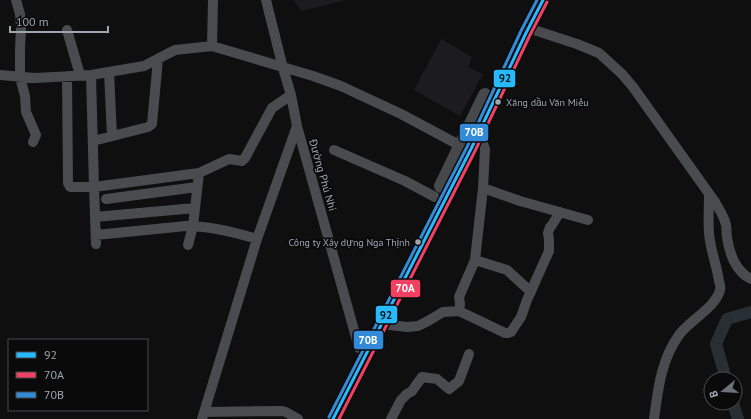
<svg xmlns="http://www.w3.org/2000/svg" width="751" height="419" font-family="'PT Sans',sans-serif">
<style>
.built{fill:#1c1c1e}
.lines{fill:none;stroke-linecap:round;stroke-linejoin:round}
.river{stroke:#272f34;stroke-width:12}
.minor{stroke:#4a4b4f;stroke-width:10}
.highway{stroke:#46484a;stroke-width:14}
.bus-1-casing{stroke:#0a0a0b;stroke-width:6}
.bus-2-casing{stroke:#0a0a0b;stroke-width:6}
.bus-3-casing{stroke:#0a0a0b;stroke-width:6}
.bus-1{stroke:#27baff;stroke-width:3}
.bus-2{stroke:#f24062;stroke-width:3}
.bus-3{stroke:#338bd7;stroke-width:3}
.bus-dot{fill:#a0a6b1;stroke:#0a0a0b;stroke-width:1.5}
.labels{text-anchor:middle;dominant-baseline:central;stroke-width:3.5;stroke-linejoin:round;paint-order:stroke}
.bus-label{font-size:10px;fill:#a0a6b1;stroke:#0a0a0b;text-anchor:start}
.street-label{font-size:11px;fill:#a0a6b1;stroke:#0a0a0b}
.line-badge{stroke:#0a0a0b;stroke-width:1.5}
.badge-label{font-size:11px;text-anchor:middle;font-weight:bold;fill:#fff}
.pale-badge-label{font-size:11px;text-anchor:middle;font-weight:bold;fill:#111}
</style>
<rect width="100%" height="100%" fill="#0f0f10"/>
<path class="built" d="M294,0h53l-46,11z
M441,39l31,18 -4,10 15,7 -23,42 -46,-26z"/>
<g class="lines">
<path class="river" d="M726,379l-10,-35 11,-25 24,-7
M733,403l5,16"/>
<path class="minor" d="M16,0l4,14 1,13 -1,23v27l5,19 1,16 10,23 -3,7
M266,0l17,68 8,27 6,31 62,222 8,4
M528,28l49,16 22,9 23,21 11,13 82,115c4,7 9,14 11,23 1,4 0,8 1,12 2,16 9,35 24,42
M67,30l13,45
M212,46l1,-46
M109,72l3,64
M0,75l35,3 56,-3 53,-9 31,-16 37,-4 101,30 28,10 60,28 60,32
M91,75l3,112 105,-14 30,-14 13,2 3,-3 27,-50 19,-13
M67,76l1,107 2,4h24l2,57
M93,141l55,-14 4,-3 6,-65
M334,150l71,31 30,16
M483,188l37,13 68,19
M106,199l91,-12
M95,217l100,-9
M96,235l90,-9c24,0 48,6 71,13
M188,245l5,-19 6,-53
M475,260l32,10 24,22
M459,311l46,22h3l3,-1 10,-15 6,-17 22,-49v-11l-1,-7 2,-6 2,-2 8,-13
M381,324l26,3 11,-1 10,-5 15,-9 16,-1 1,-7 -1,-7 16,-37 8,-72 2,-39 -3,-8 -6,-3
M204,412l78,-1 4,1 12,7
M202,419l55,-180 40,-113
M391,419l10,-19 6,-6 5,-3 10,-14 15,2 12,10 10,-8 10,-27
M654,419c4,-30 7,-59 25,-84 10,-14 37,-28 41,-45 1,-3 0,-6 -1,-9 -2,-15 -9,-32 -10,-48 -1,-13 0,-26 0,-39"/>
<path class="highway" d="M441,186l44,-91
M333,419l138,-270 55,-116 17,-33"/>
<g class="bus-1-casing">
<path id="bus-1" d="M333,419l138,-270 55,-116 17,-33"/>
</g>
<g class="bus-2-casing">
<path id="bus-2" d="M339,419l136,-268 55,-116 17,-33"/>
</g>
<g class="bus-3-casing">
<path id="bus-3" d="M329,417l138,-270 54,-116 16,-31"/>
</g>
<use href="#bus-1" class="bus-1"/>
<use href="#bus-2" class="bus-2"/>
<use href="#bus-3" class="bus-3"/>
</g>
<g class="bus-dot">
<circle cx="498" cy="102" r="3.5"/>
<circle cx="418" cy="242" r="3.5"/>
</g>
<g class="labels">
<g class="bus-label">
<text x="506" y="102">Xăng dầu Văn Miếu</text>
<text x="410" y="242" text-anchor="end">Công ty Xây dựng Nga Thịnh</text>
</g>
<g class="street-label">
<text transform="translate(323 175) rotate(74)">Đường Phú Nhi</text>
</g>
</g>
<g class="line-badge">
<rect x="493" y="69" width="23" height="19" rx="4" fill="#27baff"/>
<rect x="459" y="123" width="30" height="19" rx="4" fill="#338bd7"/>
<rect x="390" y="279" width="31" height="19" rx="4" fill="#f24062"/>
<rect x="375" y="305" width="23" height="19" rx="4" fill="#27baff"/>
<rect x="353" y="330" width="31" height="20" rx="4" fill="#338bd7"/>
</g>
<g class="badge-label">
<text x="474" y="136">70B</text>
<text x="405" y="292">70A</text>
<text x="368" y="344">70B</text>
</g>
<g class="pale-badge-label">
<text x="505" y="82">92</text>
<text x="386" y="319">92</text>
</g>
<rect x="8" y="339" width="140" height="72" fill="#0a0a0b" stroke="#46484d"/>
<rect x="16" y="352" width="20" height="6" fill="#27baff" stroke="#46484d"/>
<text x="44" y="359" font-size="12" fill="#a0a6b1">92</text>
<rect x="16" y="372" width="20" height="6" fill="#f24062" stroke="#46484d"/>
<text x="44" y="379" font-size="12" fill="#a0a6b1">70A</text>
<rect x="16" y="392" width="20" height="6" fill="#338bd7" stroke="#46484d"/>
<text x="44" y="399" font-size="12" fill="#a0a6b1">70B</text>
<g transform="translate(723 391) rotate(252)"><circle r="19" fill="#0a0a0b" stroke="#46484d"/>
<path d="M0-3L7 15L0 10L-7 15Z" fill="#6d7179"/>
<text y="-6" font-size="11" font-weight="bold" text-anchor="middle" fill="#a0a6b1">B</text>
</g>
<path d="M10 26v6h98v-6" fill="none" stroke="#a0a6b1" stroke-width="2"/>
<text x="16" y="26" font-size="12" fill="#a0a6b1" stroke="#0a0a0b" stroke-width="3" paint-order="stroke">100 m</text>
</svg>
